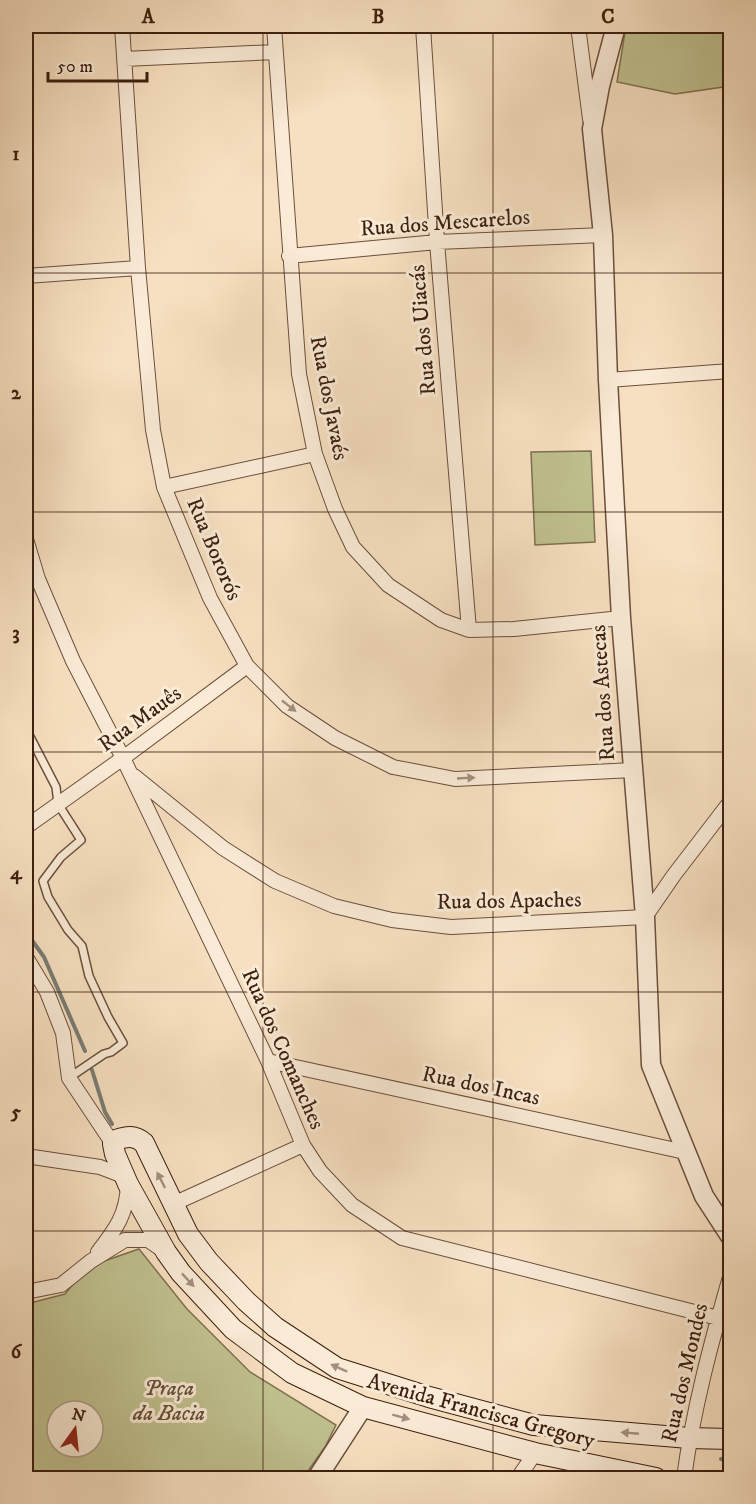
<svg xmlns="http://www.w3.org/2000/svg" width="756" height="1504" font-family="'IM FELL DW Pica',serif">
<style>
.green{fill:#c0c190;stroke:#7e7050;stroke-width:1.5;fill-rule:evenodd}
.lines{fill:none;stroke-linecap:round;stroke-linejoin:round}
.stream{stroke:#777d74;stroke-width:4}
.service-casing{stroke:#6b4f3c;stroke-width:10}
.minor-casing{stroke:#6b4f3c;stroke-width:16}
.tertiary-casing{stroke:#6b4f3c;stroke-width:21}
.secondary-casing{stroke:#3c1f0f;stroke-width:22}
.service{stroke:#faebd7;stroke-width:7}
.minor{stroke:#faebd7;stroke-width:14}
.tertiary{stroke:#faebd7;stroke-width:18}
.secondary{stroke:#faebd7;stroke-width:20}
.oneway{fill:#a48f7d}
.grid{fill:none;stroke:#3c1f0f;stroke-width:1.5;stroke-opacity:0.55}
.labels{text-anchor:middle;dominant-baseline:central;stroke-width:6;stroke-linejoin:round;paint-order:stroke}
.street-label{font-size:22px;fill:#3c1f0f;stroke:#faebd7}
.park-label{font-size:22px;font-style:italic;fill:#645036;stroke:#faebd7}
.neatline{fill:none;stroke:#3c1f0f;stroke-width:2}
.grid-label{font-size:20px;text-anchor:middle;font-weight:bold;fill:#3c1f0f}
</style>
<rect width="100%" height="100%" fill="#f7e0c1"/>
<filter id="stains"><feTurbulence type="fractalNoise" baseFrequency=".00333" numOctaves="4"/><feColorMatrix values="0 0 0 0 .2 0 0 0 0 .09 0 0 0 0 .02 0 0 0 .5 -.17"/></filter>
<radialGradient id="worn" r=".72"><stop offset=".6" stop-color="#630" stop-opacity="0"/><stop offset="1" stop-color="#630" stop-opacity=".3"/></radialGradient>
<path class="green" d="M626,26h102l2,60 -55,8 -58,-12z
M591,451l4,91 -60,3 -4,-93z
M139,1249l48,60 63,63 86,53 -11,22 -22,31h-277v-174l39,-10 22,-27zM57,1411h36v36h-36z"/>
<g class="lines">
<path class="stream" d="M26,932l18,25 41,94
M92,1070l13,42 7,12
M721,1459l9,2"/>
<g class="service-casing">
<path id="service" d="M26,729l30,58 2,17 23,36 -20,17 -18,24 5,16 20,33 14,16 7,30 19,41 15,26 -12,9 -7,2 -34,23"/>
</g>
<g class="minor-casing">
<path id="minor" d="M122,26l16,242 15,162 11,57 46,111 37,68 40,40 48,32 58,29 62,12 178,-9
M274,26l25,348 16,80 20,55 18,38 35,38 53,35 28,10 45,-1 107,-11
M423,26l14,216 32,388
M578,26l12,93
M124,59l151,-7
M289,256l148,-14 166,-7
M26,276l112,-8
M608,380l122,-9
M164,487l151,-33
M26,539l12,40 35,82 50,97 145,303 35,84 17,26 32,34 50,33 328,83
M134,776l89,72 52,33 59,25 58,14 59,7 194,-10 29,-42 56,-73
M26,827l97,-69 124,-92
M26,957l21,35 16,41 6,45 44,66
M268,1061l417,91
M26,1156l74,11 26,10
M173,1204l130,-59
M98,1252c18,-23 29,-38 30,-68
M26,1292l35,-7 30,-24 34,-21h23l13,9
M518,1478l17,-25
M684,1478c9,-68 27,-135 46,-201"/>
</g>
<g class="tertiary-casing">
<path id="tertiary" d="M616,26l-16,60 -8,43 11,106 5,145 13,238 24,299 6,148 53,131 26,40
M317,1478l46,-71"/>
</g>
<g class="secondary-casing">
<path id="secondary" d="M656,1478l-121,-25 -172,-46 -71,-34 -59,-44 -52,-56 -15,-21 -38,-68 -13,-30 -2,-10 3,-4c11,-4 19,-5 28,3l44,91 21,28 37,39 29,26 62,41 92,29 105,28 155,13 41,1"/>
</g>
<use href="#service" class="service"/>
<use href="#minor" class="minor"/>
<use href="#tertiary" class="tertiary"/>
<use href="#secondary" class="secondary"/>
</g>
<defs><path id="oneway-solid" d="M-6-.8H1V-3.2L6.5 0L1 3.2V.8H-6Z" transform="scale(1.5)"/></defs>
<g class="oneway">
<use href="#oneway-solid" transform="translate(289 706) rotate(38)"/>
<use href="#oneway-solid" transform="translate(466 778) rotate(-3)"/>
<use href="#oneway-solid" transform="translate(161 1180) rotate(-117)"/>
<use href="#oneway-solid" transform="translate(188 1280) rotate(47)"/>
<use href="#oneway-solid" transform="translate(339 1368) rotate(-156)"/>
<use href="#oneway-solid" transform="translate(401 1417) rotate(15)"/>
<use href="#oneway-solid" transform="translate(630 1433) rotate(-175)"/>
</g>
<path class="grid" d="M263,26v1452M493,26v1452M26,273h704M26,512h704M26,752h704M26,992h704M26,1231h704"/>
<g class="labels">
<g class="street-label">
<text transform="translate(445 223) rotate(-4)">Rua dos Mescarelos</text>
<text transform="translate(423 330) rotate(-95)">Rua dos Uiacás</text>
<text transform="translate(329 398) rotate(79)">Rua dos Javaés</text>
<text transform="translate(214 549) rotate(67)">Rua Bororós</text>
<text transform="translate(603 693) rotate(-94)">Rua dos Astecas</text>
<text transform="translate(140 719) rotate(-36)">Rua Mauês</text>
<text transform="translate(509 901) rotate(-1)">Rua dos Apaches</text>
<text transform="translate(283 1049) rotate(66)">Rua dos Comanches</text>
<text transform="translate(481 1086) rotate(12)">Rua dos Incas</text>
<text transform="translate(685 1373) rotate(-77)">Rua dos Mondes</text>
<text transform="translate(481 1411) rotate(15)">Avenida Francisca Gregory</text>
</g>
<g class="park-label">
<text x="169" y="1388">Praça<tspan x="169" dy="25">da Bacia</tspan></text>
</g>
</g>
<rect width="756" height="1504" fill="none" stroke="#f7e0c1" stroke-width="66"/>
<g transform="translate(75 1429) rotate(15)"><circle r="28" fill="#faebd7" stroke="#ae9987" stroke-width="1.5"/>
<path d="M0-4.5L10 22L0 15L-10 22Z" fill="#8f2418"/>
<text y="-9" font-size="16" font-weight="bold" text-anchor="middle" fill="#3c1f0f">N</text>
</g>
<path d="M48 72v9h99v-9" fill="none" stroke="#3c1f0f" stroke-width="3"/>
<text x="57" y="72" font-size="18" fill="#3c1f0f" stroke="#faebd7" stroke-width="4.5" paint-order="stroke">50 m</text>
<rect x="33" y="33" width="690" height="1438" class="neatline"/>
<g class="grid-label">
<text x="148" y="23">A</text>
<text x="378" y="23">B</text>
<text x="608" y="23">C</text>
<text x="16" y="160">1</text>
<text x="16" y="399">2</text>
<text x="16" y="639">3</text>
<text x="16" y="879">4</text>
<text x="16" y="1118">5</text>
<text x="16" y="1358">6</text>
</g>
<rect width="100%" height="100%" filter="url(#stains)"/>
<rect width="100%" height="100%" fill="url(#worn)"/>
</svg>
